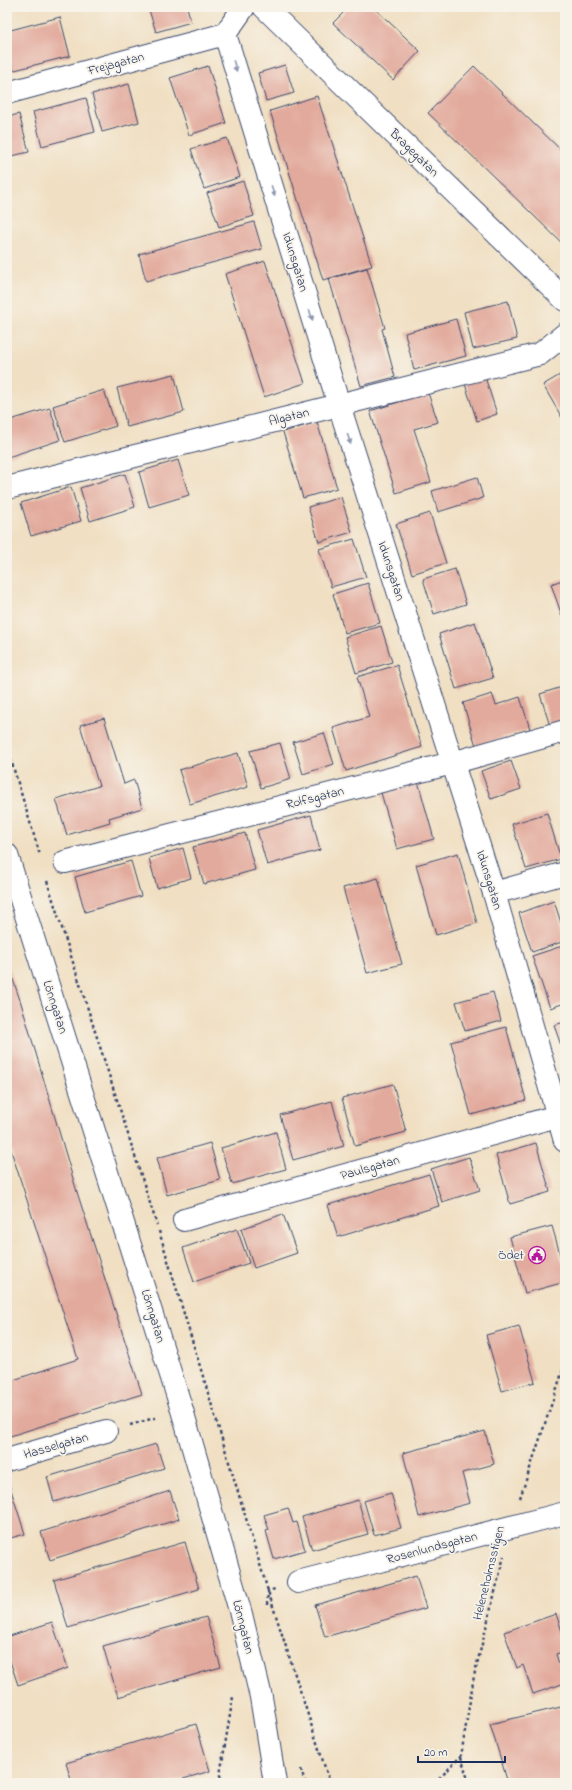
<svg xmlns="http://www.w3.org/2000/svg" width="572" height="1790" font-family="'Indie Flower',sans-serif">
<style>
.building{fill:#e2aa9d}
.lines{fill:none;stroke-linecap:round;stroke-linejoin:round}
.pedestrian-casing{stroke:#3b496d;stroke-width:24}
.minor-casing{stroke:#3b496d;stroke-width:24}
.tertiary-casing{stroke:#3b496d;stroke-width:24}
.path{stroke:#3b496d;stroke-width:2.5;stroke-dasharray:3 3;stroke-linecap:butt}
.pedestrian{stroke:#fff;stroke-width:22}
.minor{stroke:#fff;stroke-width:22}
.tertiary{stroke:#fff;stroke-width:22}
.oneway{fill:#8d97ae}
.labels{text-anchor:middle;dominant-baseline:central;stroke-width:3.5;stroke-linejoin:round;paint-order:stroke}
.street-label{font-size:13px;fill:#1b2f5e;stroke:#f7f3e8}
.poi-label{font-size:13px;fill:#1b2f5e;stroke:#f7f3e8;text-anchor:end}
</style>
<rect width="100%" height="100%" fill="#f7f3e8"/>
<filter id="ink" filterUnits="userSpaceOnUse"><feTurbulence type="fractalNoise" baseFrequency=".025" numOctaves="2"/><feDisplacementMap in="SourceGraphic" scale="8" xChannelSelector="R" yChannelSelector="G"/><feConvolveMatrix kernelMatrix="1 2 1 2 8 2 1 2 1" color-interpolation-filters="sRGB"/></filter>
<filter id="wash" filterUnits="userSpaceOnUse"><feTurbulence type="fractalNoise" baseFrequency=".012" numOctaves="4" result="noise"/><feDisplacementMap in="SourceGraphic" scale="16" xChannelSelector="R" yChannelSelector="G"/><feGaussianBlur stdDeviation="0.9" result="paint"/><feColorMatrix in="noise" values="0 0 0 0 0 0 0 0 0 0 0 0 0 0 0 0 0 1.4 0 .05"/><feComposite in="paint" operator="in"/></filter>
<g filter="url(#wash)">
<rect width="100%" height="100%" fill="#f0dfc2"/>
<g id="blocks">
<path class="building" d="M148,7h39l4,15 -35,10z
M349,7h24l47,44 -27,29 -60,-57z
M60,17l10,39 -63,16v-41z
M285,65l9,28 -28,8 -8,-28z
M208,66l18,57 -37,12 -19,-57z
M474,66l91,88v92l-137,-133z
M129,84l10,38 -37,10 -10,-38z
M317,96l55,170 -49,14 -53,-169z
M86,98l9,34 -53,14 -9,-34z
M19,114l10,38 -22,5v-40z
M227,138l13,39 -36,12 -13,-40z
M243,181l11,35 -35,11 -12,-34z
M254,222l8,27 -116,32 -7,-27z
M265,261l40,122 -41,14 -39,-123z
M367,268l18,60 -3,1 13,48 -34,9 -32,-107z
M508,301l9,38 -44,10 -9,-37z
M456,319l10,37 -52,14 -9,-37z
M565,372v51l-22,-38z
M174,374l10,38 -57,15 -10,-39z
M485,377l12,37 -20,7 -12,-37z
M104,390l12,36 -51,16 -12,-36z
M428,393l10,29 -24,7 17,53 -35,11 -26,-82z
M50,408l10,32 -52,17 -1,-36z
M317,422l20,66 -34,10 -20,-66z
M178,460l11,35 -40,12 -10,-35z
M125,474l10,33 -45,14 -10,-33z
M477,477l6,21 -45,14 -6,-21z
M71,487l10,34 -50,15 -10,-33z
M341,497l11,35 -33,10 -11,-35z
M430,513l16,50 -34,11 -16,-50z
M354,539l12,38 -35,10 -12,-38z
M455,569l11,35 -32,10 -11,-35z
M565,579v39l-2,1 -12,-35z
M368,583l12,40 -35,10 -12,-39z
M475,622l18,56 -37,11 -17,-55z
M381,626l11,36 -36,11 -11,-36z
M397,665l25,82 -76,24 -13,-43 36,-11 -12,-40z
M565,686v35l-15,5 -10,-32z
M492,694l4,11 24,-8 10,32 -54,17 -13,-43z
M104,718l20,66 10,-4 8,28 -33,10 1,4 -43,13 -11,-36 43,-13 -19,-61z
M324,733l10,31 -31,10 -10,-32z
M280,743l11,36 -30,9 -11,-37z
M238,753l10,34 -58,17 -11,-34z
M511,761l10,28 -30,10 -10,-28z
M417,778l17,61 -37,10 -17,-60z
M547,813l14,46 -35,10 -14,-45z
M311,815l9,35 -53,15 -10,-35z
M245,833l10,37 -51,14 -11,-37z
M183,848l8,30 -34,10 -8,-30z
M458,853l19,70 -41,12 -20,-70z
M131,861l10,35 -56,16 -10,-35z
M378,878l24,86 -35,9 -24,-85z
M554,901l11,34v6l-33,11 -13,-39z
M565,945v58l-15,5 -18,-52z
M7,962l14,41 56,189 65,202 -135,43v-55l71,-23 -71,-221z
M493,992l8,29 -36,10 -9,-29z
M565,1022v35l-11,-32z
M506,1027l20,73 -55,15 -20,-73z
M393,1084l13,48 -51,14 -13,-48z
M332,1101l12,45 -51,14 -13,-45z
M276,1132l10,37 -54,15 -11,-36z
M210,1143l10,37 -53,15 -10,-37z
M536,1143l14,49 -40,12 -14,-49z
M469,1157l11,33 -38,12 -11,-33z
M429,1174l10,32 -101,31 -10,-32z
M283,1214l14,39 -43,15 -13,-39z
M552,1226l13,46v10l-40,11 -15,-56z
M237,1229l12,34 -55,19 -11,-34z
M519,1326l16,56 -33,9 -16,-56z
M485,1431l9,33 -32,9 8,30 -51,14 -16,-64z
M156,1444l8,24 -110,34 -7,-25z
M9,1484l16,50 -18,5v-54z
M170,1491l9,28 -129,41 -9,-28z
M391,1493l10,35 -27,7 -10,-34z
M358,1500l10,34 -56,16 -10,-33z
M288,1508l5,15 4,-1 8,28 -31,9 -8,-28 3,-1 -5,-15z
M185,1542l14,47 -131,39 -14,-48z
M416,1576l10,32 -101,29 -10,-32z
M556,1614l9,26v11l-9,3 9,29 -32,11 -10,-29 -6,3 -13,-36z
M206,1617l15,50 -103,30 -15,-51z
M52,1622l16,46 -50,17 -11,-33v-15z
M565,1706v77h-57l-18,-59z
M196,1724l14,47 -40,12h-98l-6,-20z"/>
</g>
</g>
<g filter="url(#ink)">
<use href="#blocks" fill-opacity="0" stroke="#3b496d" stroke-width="1"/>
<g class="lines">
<g class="pedestrian-casing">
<path id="pedestrian" d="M339,405l201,-51 25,-20
M494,893l71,-20
M7,1460l99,-29"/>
</g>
<g class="minor-casing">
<path id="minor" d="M244,7l-19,27 114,371 155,488 71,248
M264,7l301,293
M7,93l218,-59
M7,488l332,-83
M65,862l387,-99 113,-32
M184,1220l373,-104
M298,1582l267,-69"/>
</g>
<g class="tertiary-casing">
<path id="tertiary" d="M7,855l175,555 59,204 20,83 14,86"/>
</g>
<path class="path" d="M7,747l33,108
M47,881l110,344
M159,1231l109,360 62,192
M130,1425l28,-8
M520,1498l45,-134
M267,1605l1,-14 7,-2
M461,1757l8,26
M301,1769l4,14
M222,1783l-2,-8 13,-78
M435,1783l26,-27 13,-80 30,-120"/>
<use href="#pedestrian" class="pedestrian"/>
<use href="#minor" class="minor"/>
<use href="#tertiary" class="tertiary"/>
</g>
<defs><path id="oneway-solid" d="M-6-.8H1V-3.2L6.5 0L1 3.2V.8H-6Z"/></defs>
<g class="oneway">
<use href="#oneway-solid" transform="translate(235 66) rotate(73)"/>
<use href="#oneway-solid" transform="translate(273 191) rotate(73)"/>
<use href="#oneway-solid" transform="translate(311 315) rotate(73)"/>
<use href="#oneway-solid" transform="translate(349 439) rotate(72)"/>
</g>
</g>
<defs>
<g id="civic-ring" transform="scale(0.9)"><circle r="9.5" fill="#f7f3e8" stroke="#b5179e" stroke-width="1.5"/><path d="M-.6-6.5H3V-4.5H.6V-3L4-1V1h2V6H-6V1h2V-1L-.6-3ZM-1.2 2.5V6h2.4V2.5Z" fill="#b5179e"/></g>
</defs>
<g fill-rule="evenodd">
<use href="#civic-ring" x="537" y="1255"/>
</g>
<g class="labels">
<g class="street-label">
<text transform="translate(116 64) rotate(-15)">Frejagatan</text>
<text transform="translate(414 153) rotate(44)">Bragegatan</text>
<text transform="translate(295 262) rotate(73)">Idunsgatan</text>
<text transform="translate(289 417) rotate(-14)">Algatan</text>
<text transform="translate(391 571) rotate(72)">Idunsgatan</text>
<text transform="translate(315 798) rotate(-14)">Rolfsgatan</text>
<text transform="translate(489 880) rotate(73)">Idunsgatan</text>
<text transform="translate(55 1007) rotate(72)">Lönngatan</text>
<text transform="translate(370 1168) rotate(-16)">Paulsgatan</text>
<text transform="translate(153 1316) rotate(73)">Lönngatan</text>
<text transform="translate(56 1446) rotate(-16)">Hasselgatan</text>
<text transform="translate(432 1548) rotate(-15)">Rosenlundsgatan</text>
<text transform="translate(489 1573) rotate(-76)">Heleneholmsstigen</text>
<text transform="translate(243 1627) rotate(76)">Lönngatan</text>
</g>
<g class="poi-label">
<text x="524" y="1255">Ödet</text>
</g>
</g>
<rect width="572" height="1790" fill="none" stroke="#f7f3e8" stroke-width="24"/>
<path d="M418 1756v6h87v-6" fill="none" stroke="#1b2f5e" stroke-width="2"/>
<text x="424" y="1756" font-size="12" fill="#1b2f5e" stroke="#f7f3e8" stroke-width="3" paint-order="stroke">20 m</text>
</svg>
